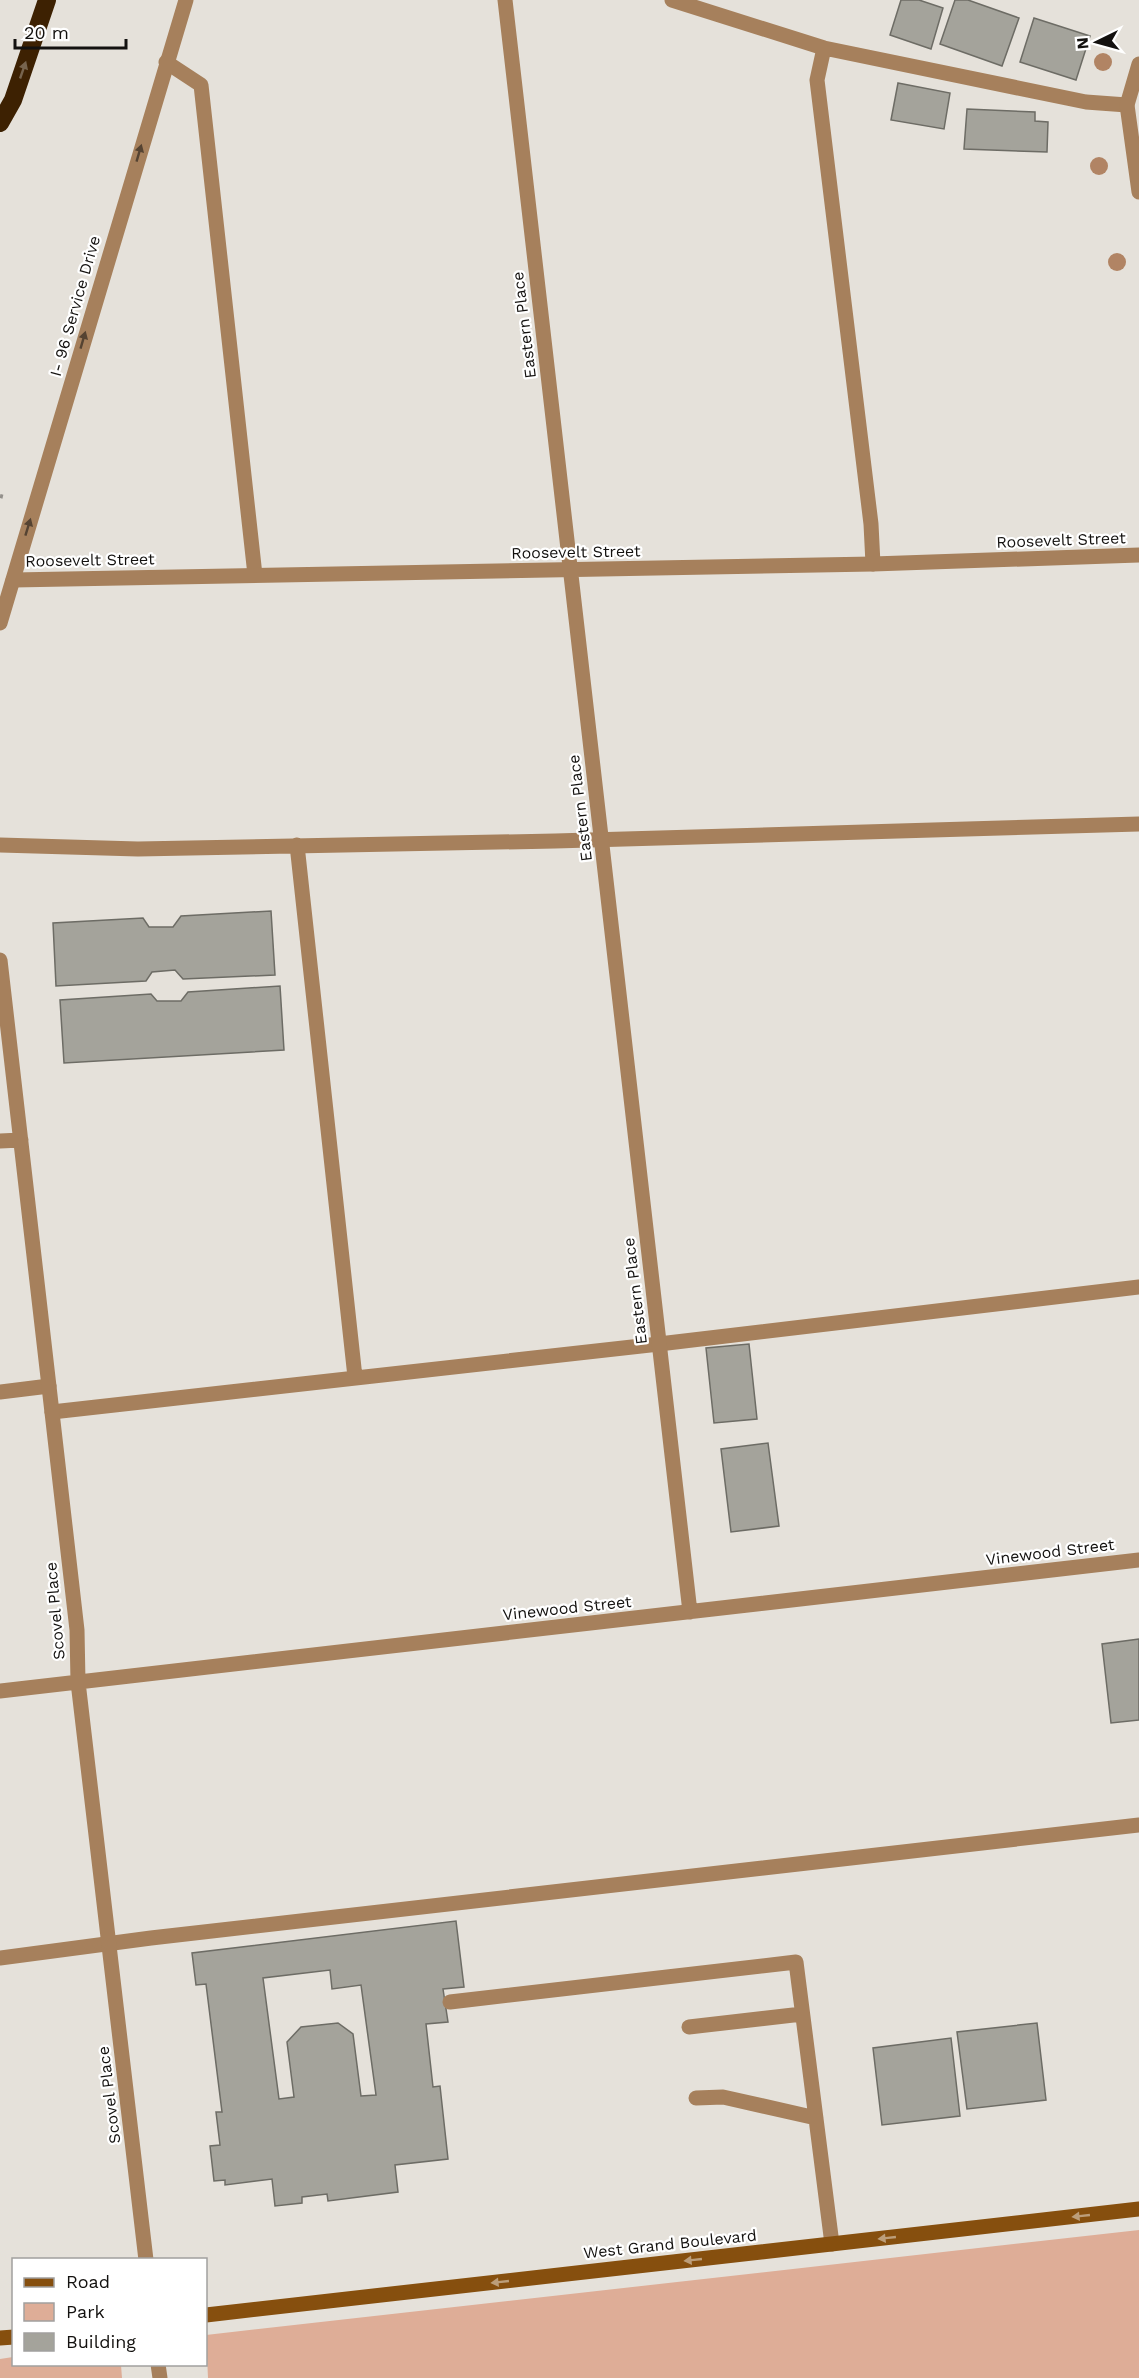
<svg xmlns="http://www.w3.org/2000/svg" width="1139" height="2378" font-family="'Work Sans',sans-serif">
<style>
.green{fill:#dead97}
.building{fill:#a4a39b;stroke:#6d6c65;stroke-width:1.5;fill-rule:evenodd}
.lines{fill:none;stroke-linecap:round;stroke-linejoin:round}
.path{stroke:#93908b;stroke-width:4;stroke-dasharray:3 3;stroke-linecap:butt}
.service{stroke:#a6805c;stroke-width:15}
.minor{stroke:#a6805c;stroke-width:15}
.tertiary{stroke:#a6805c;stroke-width:15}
.secondary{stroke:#864f0e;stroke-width:15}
.motorway{stroke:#3d2102;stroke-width:18}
.tree{fill:#b18464}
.oneway{fill:#77644e}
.oneway2{fill:#554332}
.oneway3{fill:#bc9e7a}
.labels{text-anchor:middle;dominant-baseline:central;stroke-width:4.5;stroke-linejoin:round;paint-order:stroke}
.street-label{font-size:16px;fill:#13110f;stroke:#fff}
</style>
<rect width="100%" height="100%" fill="#e5e1da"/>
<path class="green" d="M1139,2230v148h-931l-2,-43z
M13,2357l1,7 107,1 1,13h-122v-19z"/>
<path class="building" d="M901,0h18l24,8 -12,41 -41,-14z
M955,0h13l51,18 -17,48 -62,-22z
M1034,18l56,18 -14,44 -56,-18z
M898,83l52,10 -6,36 -53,-9z
M967,109l68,3v9l13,1 -1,30 -83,-3z
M271,911l4,64 -92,4 -8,-9 -23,2 -6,9 -90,5 -3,-63 90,-5 6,9h24l8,-11z
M280,986l4,64 -220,13 -4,-63 91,-6 6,7h24l7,-9z
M749,1344l8,75 -43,4 -8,-75z
M768,1443l11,83 -48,6 -10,-83z
M1139,1639v81l-28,3 -9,-79z
M456,1921l8,66 -21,2 5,33 -22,2 7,63 7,-1 8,73 -53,6 3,27 -70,9 -1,-7 -25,3v6l-27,3 -3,-27 -47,6v-5l-11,1 -4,-35 10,-1 -4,-33h6l-16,-128 -10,1 -4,-32zM330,1970l2,19 29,-4 15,110 -15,1 -8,-62 -15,-11 -37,4 -14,15 7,55 -15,2 -16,-121z
M1037,2023l9,77 -79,9 -10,-77z
M951,2038l9,78 -78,9 -9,-77z"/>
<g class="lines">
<path class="path" d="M0,496l4,1"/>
<path class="service" d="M672,0l152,48 262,54 41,3
M824,48l-7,32 54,444 2,40
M166,62l35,23 54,490
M0,845l138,4 417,-8 584,-17
M297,845l58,532
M0,1392l49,-6
M52,1412l607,-68 480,-57
M0,1958l151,-20 988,-113
M450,2002l346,-40 36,282
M689,2027l113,-13
M696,2098l27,-1 93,21"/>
<path class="minor" d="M505,0l185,1612
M1139,64l-12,41 12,87
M13,580l860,-16 266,-9
M0,960l77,670 1,52 68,578
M0,1141l21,-1
M0,1691l1139,-131
M158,2364l2,14"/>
<path class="tertiary" d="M0,623l186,-623"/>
<path class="secondary" d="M206,2315l933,-106
M0,2338l14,-1"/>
<path class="motorway" d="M0,123l13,-23 34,-100"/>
</g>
<g class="tree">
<circle cx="1103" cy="62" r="9"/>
<circle cx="1099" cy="166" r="9"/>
<circle cx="1117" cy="262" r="9"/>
</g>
<defs><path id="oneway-solid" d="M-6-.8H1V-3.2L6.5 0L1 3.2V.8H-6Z" transform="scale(1.5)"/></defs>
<use class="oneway" href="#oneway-solid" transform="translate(23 70) rotate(-71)"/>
<g class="oneway2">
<use href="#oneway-solid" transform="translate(139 153) rotate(-74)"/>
<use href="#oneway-solid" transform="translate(83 340) rotate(-74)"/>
<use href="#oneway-solid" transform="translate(28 527) rotate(-73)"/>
</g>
<g class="oneway3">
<use href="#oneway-solid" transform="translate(1081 2216) rotate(174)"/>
<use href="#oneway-solid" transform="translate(887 2238) rotate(174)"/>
<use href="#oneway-solid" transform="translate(693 2260) rotate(174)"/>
<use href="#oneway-solid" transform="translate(500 2282) rotate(174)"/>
</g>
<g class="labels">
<g class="street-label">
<text transform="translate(75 306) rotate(-74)">I- 96 Service Drive</text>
<text transform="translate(524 325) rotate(-97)">Eastern Place</text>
<text transform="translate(1061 540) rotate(-2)">Roosevelt Street</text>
<text transform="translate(576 552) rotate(-1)">Roosevelt Street</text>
<text transform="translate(90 560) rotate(-1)">Roosevelt Street</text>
<text transform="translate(580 808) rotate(-97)">Eastern Place</text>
<text transform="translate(635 1291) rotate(-97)">Eastern Place</text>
<text transform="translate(1050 1552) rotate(-7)">Vinewood Street</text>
<text transform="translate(567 1608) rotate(-6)">Vinewood Street</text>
<text transform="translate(55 1611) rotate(-95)">Scovel Place</text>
<text transform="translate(109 2095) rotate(-97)">Scovel Place</text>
<text transform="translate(670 2244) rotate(-6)">West Grand Boulevard</text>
</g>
</g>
<rect x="12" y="2258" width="195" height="108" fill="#ffffff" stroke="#a1a09f" stroke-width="1.5"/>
<rect x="24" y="2278" width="30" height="9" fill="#864f0e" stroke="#a1a09f" stroke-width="1.5"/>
<text x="66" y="2288" font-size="18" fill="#13110f">Road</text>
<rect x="24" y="2303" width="30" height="18" fill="#dead97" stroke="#a1a09f" stroke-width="1.5"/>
<text x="66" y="2318" font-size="18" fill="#13110f">Park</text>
<rect x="24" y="2333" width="30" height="18" fill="#a4a39b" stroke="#a1a09f" stroke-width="1.5"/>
<text x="66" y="2348" font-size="18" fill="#13110f">Building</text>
<g transform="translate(1097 42) rotate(265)" stroke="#ffffff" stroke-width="4.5" paint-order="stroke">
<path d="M0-4.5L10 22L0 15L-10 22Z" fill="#13110f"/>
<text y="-9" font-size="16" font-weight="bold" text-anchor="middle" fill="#13110f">N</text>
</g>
<path d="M15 39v9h111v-9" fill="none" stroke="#13110f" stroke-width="3"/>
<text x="24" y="39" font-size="18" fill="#13110f" stroke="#ffffff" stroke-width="4.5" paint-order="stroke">20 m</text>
</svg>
